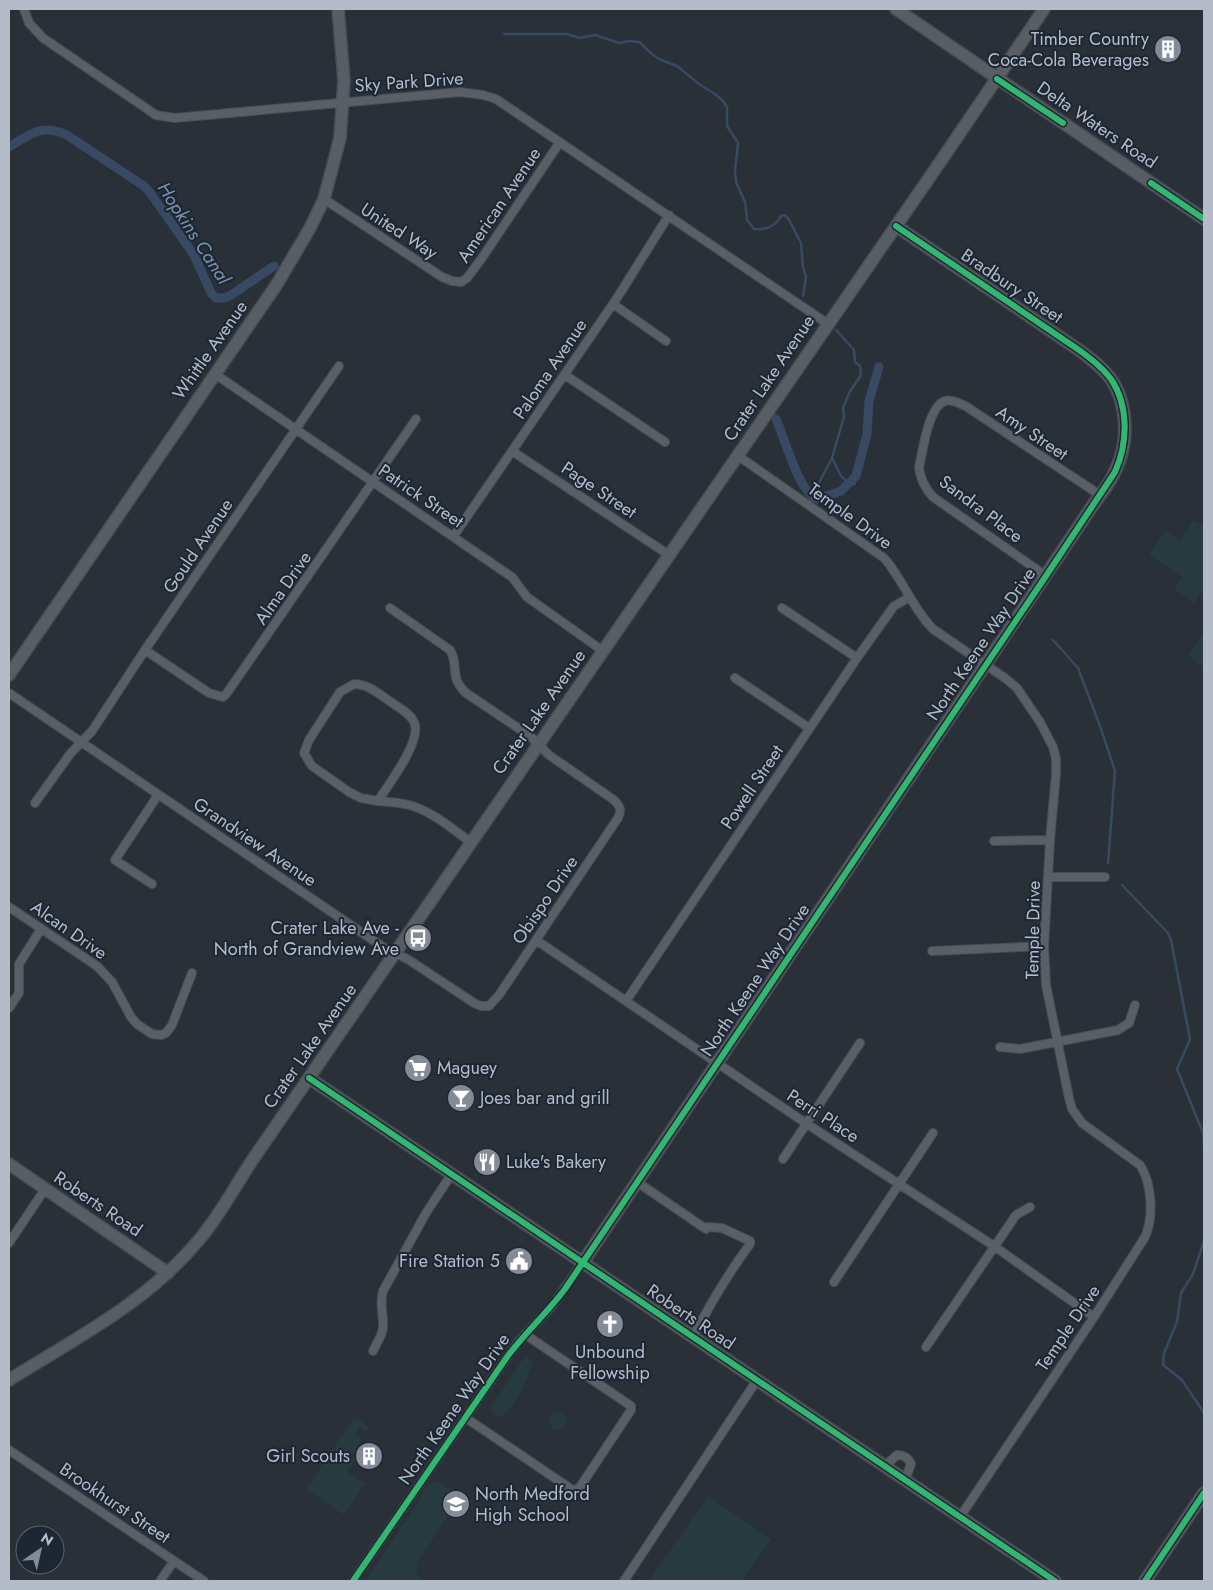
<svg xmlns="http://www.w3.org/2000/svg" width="1213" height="1590" font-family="Jost,sans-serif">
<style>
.green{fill:#273a3e}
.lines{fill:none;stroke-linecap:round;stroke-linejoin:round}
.stream{stroke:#384963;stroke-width:2.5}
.canal{stroke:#384963;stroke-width:9}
.street-casing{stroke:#484c53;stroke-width:10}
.secondary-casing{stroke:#484c53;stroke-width:14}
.street{stroke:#5a5e66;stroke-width:8}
.secondary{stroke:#595d64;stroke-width:11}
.cycleway-casing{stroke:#1d2633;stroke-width:9}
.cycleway{stroke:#33b770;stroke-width:6}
.labels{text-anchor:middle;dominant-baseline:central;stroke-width:4;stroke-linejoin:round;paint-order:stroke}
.poi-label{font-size:18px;fill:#b4bcc9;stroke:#1d2633;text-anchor:end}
.street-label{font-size:18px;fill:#b4bcc9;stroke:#1d2633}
.water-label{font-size:19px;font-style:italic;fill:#7c92b1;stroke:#1d2633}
</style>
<rect width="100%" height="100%" fill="#2a3038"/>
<path class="green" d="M1194,520l10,7v65h-2l-8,11 -20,-14 8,-12 -33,-22 16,-24 15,10z
M1204,631v36l-16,-11z
M526,1357l5,2 2,4c-4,15 -18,44 -31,53l-8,-1 -4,-4 1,-4 32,-48z
M549 1421a9 9 0 1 1 18 0a9 9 0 1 1-18 0Z
M354,1417l15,10 -3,4 -6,-4 -4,6 6,5 -10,19h-5l-3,-4 -3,-1 -2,4c3,4 11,5 16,1l1,1 -9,14 18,12 -21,31 -38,-26z
M434,1481c10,4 22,8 23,21l-38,58c-3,9 -3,15 6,21h-60l56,-83c1,-8 6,-14 13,-17z
M708,1496l63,43 -29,42h-93z"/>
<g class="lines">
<path class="stream" d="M504,34h63l12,4 16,-3 24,8 10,-2 10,1 14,13 8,5 16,6 22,18 16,10 7,6 5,7v19l11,17 -3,28 1,11 9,20 2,18 7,9c12,1 22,-3 27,-13l3,-1 4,3 13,25 2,24 3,10 -3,19
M836,330l18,20 1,12 5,4 1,9 -12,18 -6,15 1,9 -12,41 9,18 8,7 6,1
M812,496l20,-38
M1053,640l25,28 22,58 15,45 -7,92
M1122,885l46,48 3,7 19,99 -13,30 26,64 1,12
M1204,1241l-11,33 -12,19 -4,29 -13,31 -1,12 19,15 22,33"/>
<path class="canal" d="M9,147c22,-13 32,-24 58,-12l77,51 7,8 43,61 17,38 5,5h9l6,-3 43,-29
M776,419c8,17 23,74 41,80l24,-8 15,-15 11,-42 2,-33 10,-34"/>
<g class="street-casing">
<path id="street" d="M24,9l5,14 14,15 113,77 19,3 285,-26 23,3 13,4 332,225
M324,199l118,78 10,4 9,1 6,-4 15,-20 78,-116
M613,304l53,37
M215,374l291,199 6,4 15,20 76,54
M565,375l100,67
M512,451l157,104
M737,455l147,103c19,21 28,50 49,71l72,49 12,10 23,34 13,25 3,12v15l-6,66 -6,106 2,39 23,113 3,11 10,14 58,42c12,18 14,52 5,72l-51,80 -134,200
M453,537l164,-239 52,-83
M1046,576l-113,-79c-8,-9 -13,-18 -14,-30 4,-16 9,-60 26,-66 7,-2 16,3 22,6l133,88
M782,608l75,50
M145,650l64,43 14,4 4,-4 189,-274
M735,678l74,50
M354,684c14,0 25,10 37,18 8,6 19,11 23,20 9,18 -26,63 -36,79l-17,-3 -12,-6 -37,-26 -8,-13 5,-13 31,-48z
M9,693l374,254 26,13 65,43 7,3h8l10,-11 119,-177c4,-8 2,-12 -4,-18l-65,-45 -19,-19 -64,-43c-18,-17 -6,-27 -16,-43l-60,-42
M378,801c10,1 21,1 31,4 23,6 43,24 62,37
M35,803l35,-49 22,-23 53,-81 194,-284
M994,841l56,-1
M1049,877h56
M152,884l-37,-24 43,-65
M9,907l88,59 15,16 19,35 6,7 15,10 9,1 5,-2 6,-8 20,-52
M536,940l271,184 187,122 100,71
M932,951l112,-5
M626,1001l231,-343 37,-52 16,-9
M9,1008l10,-15v-29l22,-35
M1000,1047l20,2 98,-19 11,-7 6,-18
M783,1159l77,-116
M637,1182l69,47 2,-2 14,1 28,13v3c-22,30 -40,60 -57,93
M9,1243l36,-54
M834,1282l99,-149
M926,1347l90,-132 14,-8
M373,1351c3,-7 9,-15 10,-23 1,-13 -4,-24 0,-37l43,-78 25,-38
M466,1418l108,73 6,-4 51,-77v-4l-105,-71
M9,1450l195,131
M885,1466l12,-11c7,0 11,2 14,9l-6,16
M160,1581l14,-20
M353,1581l154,-224 13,-17 32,-34 31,-44
M624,1581l133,-201"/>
</g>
<g class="secondary-casing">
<path id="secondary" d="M896,9l308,210
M9,675l268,-391 33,-56 14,-29 16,-61 4,-58 -6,-71
M309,1078l746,503
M9,1164l159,109
M583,1262l510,-757c8,-11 18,-23 23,-36 13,-27 12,-65 -5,-90 -9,-12 -20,-20 -32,-29l-183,-124
M9,1380c67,-42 137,-77 189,-139 22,-25 37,-55 55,-82l694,-1007 97,-143
M1145,1581l59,-88"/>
</g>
<use href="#street" class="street"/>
<use href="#secondary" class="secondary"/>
<g class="cycleway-casing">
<path id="cycleway" d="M997,79l66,44
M1151,183l53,36
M309,1078l746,503
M353,1581l154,-224c18,-24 40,-44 58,-68l481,-713 69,-104c13,-29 14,-66 -4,-93 -9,-12 -20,-20 -32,-29l-183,-124
M1145,1581l59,-88"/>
</g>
<use href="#cycleway" class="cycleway"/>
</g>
<defs>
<g id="building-disc" transform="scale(1.4375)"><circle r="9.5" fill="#848b96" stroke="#1d2633"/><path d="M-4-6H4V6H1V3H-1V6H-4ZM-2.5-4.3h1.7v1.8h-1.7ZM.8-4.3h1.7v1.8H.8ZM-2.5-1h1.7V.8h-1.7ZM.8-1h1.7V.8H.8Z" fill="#fff"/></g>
<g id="bus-disc" transform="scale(1.4375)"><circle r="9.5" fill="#848b96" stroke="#1d2633"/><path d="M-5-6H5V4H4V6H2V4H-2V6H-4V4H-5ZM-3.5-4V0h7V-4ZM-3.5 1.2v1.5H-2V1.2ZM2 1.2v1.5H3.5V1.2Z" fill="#fff"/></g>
<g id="supermarket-disc" transform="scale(1.4375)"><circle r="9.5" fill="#848b96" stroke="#1d2633"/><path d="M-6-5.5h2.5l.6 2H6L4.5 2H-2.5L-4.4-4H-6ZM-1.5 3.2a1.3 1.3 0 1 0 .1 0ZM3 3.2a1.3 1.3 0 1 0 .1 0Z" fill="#fff"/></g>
<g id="bar-disc" transform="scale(1.4375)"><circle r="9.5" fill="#848b96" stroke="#1d2633"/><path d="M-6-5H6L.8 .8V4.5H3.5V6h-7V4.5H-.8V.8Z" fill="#fff"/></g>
<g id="restaurant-disc" transform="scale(1.4375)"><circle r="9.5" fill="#848b96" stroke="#1d2633"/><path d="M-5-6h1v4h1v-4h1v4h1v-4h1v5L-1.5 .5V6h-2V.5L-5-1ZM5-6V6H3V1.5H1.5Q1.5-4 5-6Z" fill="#fff"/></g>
<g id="civic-disc" transform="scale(1.4375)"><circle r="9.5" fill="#848b96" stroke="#1d2633"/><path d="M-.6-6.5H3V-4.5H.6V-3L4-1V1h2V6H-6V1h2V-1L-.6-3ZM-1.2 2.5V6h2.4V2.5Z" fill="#fff"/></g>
<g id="church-disc" transform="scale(1.4375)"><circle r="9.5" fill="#848b96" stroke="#1d2633"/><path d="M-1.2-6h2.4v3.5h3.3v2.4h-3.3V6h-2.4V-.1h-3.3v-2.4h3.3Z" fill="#fff"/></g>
<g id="school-disc" transform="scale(1.4375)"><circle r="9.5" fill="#848b96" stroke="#1d2633"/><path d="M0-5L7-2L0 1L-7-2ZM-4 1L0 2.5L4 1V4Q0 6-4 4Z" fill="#fff"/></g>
</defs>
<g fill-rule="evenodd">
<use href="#building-disc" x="1168" y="49"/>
<use href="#bus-disc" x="418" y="938"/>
<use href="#supermarket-disc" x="418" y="1068"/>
<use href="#bar-disc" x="461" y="1098"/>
<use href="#restaurant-disc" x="487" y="1162"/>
<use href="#civic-disc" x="519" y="1261"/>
<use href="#church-disc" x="610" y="1324"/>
<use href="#building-disc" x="369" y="1456"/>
<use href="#school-disc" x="456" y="1504"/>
</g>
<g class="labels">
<g class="poi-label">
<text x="1149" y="39">Timber Country<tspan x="1149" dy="21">Coca-Cola Beverages</tspan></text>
<text x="399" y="928">Crater Lake Ave -<tspan x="399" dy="21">North of Grandview Ave</tspan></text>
<text x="437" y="1068" text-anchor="start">Maguey</text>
<text x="480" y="1098" text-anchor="start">Joes bar and grill</text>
<text x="506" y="1162" text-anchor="start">Luke's Bakery</text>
<text x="500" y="1261">Fire Station 5</text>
<text x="610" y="1352" text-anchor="middle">Unbound<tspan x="610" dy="21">Fellowship</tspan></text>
<text x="350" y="1456">Girl Scouts</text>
<text x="475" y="1494" text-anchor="start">North Medford<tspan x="475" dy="21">High School</tspan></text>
</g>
<g class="street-label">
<text transform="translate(409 82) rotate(-4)">Sky Park Drive</text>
<text transform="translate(1097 125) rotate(34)">Delta Waters Road</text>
<text transform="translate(499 205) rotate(-56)">American Avenue</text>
<text transform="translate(399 231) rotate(33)">United Way</text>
<text transform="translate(1012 286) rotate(34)">Bradbury Street</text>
<text transform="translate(210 350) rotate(-55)">Whittle Avenue</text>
<text transform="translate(550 369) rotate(-56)">Paloma Avenue</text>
<text transform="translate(769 378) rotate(-56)">Crater Lake Avenue</text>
<text transform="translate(1032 433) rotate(34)">Amy Street</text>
<text transform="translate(599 490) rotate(34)">Page Street</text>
<text transform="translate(421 496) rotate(34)">Patrick Street</text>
<text transform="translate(981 509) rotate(37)">Sandra Place</text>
<text transform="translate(850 516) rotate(36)">Temple Drive</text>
<text transform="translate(198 546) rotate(-56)">Gould Avenue</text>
<text transform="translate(283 588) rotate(-55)">Alma Drive</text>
<text transform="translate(981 644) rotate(-56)">North Keene Way Drive</text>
<text transform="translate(539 712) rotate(-55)">Crater Lake Avenue</text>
<text transform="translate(752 787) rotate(-56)">Powell Street</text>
<text transform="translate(255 842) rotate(34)">Grandview Avenue</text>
<text transform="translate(545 900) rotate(-56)">Obispo Drive</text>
<text transform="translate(69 930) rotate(35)">Alcan Drive</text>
<text transform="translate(1033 930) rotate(-89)">Temple Drive</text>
<text transform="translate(755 980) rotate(-56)">North Keene Way Drive</text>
<text transform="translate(310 1046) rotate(-55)">Crater Lake Avenue</text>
<text transform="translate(823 1116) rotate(33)">Perri Place</text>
<text transform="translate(98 1204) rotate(34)">Roberts Road</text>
<text transform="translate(691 1317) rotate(34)">Roberts Road</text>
<text transform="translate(1068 1328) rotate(-56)">Temple Drive</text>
<text transform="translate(454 1409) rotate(-55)">North Keene Way Drive</text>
<text transform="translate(115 1503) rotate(34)">Brookhurst Street</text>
</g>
<g class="water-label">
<text transform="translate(194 233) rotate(57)">Hopkins Canal</text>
</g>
</g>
<rect width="1213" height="1590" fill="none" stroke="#b4bcc9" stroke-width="20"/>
<g transform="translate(40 1550) rotate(34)"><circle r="24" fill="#1d2633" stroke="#59626f"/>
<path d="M0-4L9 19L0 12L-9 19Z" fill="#848b96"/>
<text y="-8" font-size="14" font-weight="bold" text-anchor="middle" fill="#b4bcc9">N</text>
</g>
</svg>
